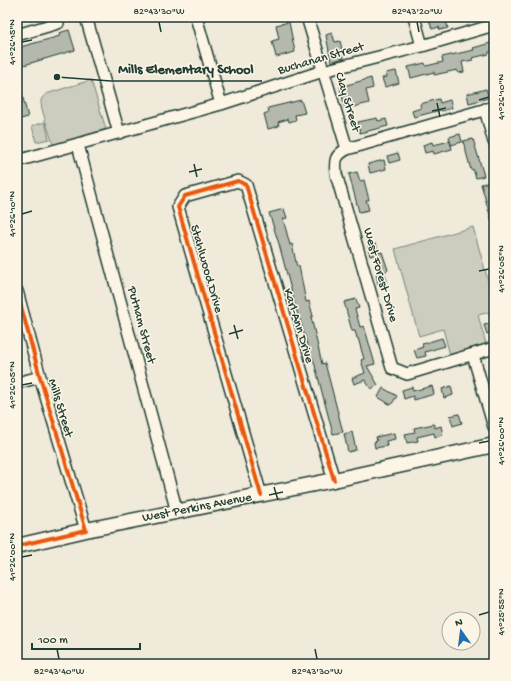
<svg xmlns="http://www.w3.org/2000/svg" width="511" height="681" font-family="'Gochi Hand',sans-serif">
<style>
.green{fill:#cccdbf;stroke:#76857a}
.building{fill:#b5b9ad;stroke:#1f3d34}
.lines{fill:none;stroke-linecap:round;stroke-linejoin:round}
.minor-casing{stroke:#1f3d34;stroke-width:14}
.major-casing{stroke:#1f3d34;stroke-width:17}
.minor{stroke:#fcf5e5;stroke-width:11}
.major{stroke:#fcf5e5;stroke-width:14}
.cycleway-casing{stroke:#fcf5e5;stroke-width:6}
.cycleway{stroke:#e8590c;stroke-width:4}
.ticks{fill:none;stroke:#1f3d34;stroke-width:1.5}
.labels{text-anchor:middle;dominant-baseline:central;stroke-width:3;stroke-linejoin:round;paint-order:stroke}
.street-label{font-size:13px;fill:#1f3d34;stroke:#fcf5e5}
.leader{fill:none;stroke:#1f3d34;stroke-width:1.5}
.callout-dot{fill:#1f3d34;stroke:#fcf5e5;stroke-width:1.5}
.callout-label{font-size:14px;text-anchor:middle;font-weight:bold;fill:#1f3d34;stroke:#fcf5e5;stroke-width:3;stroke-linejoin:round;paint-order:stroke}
.neatline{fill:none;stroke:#1f3d34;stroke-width:1.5}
.ticks-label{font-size:10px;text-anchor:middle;fill:#1f3d34}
</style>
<rect width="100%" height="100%" fill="#efeada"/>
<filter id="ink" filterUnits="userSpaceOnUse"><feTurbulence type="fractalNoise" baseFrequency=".025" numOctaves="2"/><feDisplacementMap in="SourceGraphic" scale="8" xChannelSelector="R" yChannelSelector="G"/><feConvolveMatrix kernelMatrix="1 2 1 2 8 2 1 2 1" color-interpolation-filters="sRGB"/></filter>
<g filter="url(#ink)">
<path class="green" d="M91,80l15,49 -53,16c-2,-9 -13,-37 -12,-44 0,-3 3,-5 5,-7z
M45,122l4,17 -13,3 -4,-16z
M473,227l21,75v9l-16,4 8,29 -36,11 -7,-26 -24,7 -24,-87z"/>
<path class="building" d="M430,17h15l3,11 -8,2 -1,-3 -7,2 -3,-10z
M289,22l6,30 -19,5 -4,-16 7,-2 -3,-14z
M69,30l6,20 -58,17v-19l43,-12 -1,-3z
M332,33l3,9 5,-1 4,17 -13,4 -5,-27z
M494,42v9l-5,1v2l-17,4 1,2 -11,2 2,10 -6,1 -1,-3 -23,5v-3l-23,6 -3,-11 17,-4 1,3 17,-4 -1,-5 32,-7 -1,-2z
M396,71l3,12 -14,4 -3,-9 5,-1 -1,-4z
M371,78l2,10 -7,2 3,13 -24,6 -5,-22z
M17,83h2l9,34 -11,3z
M486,89l3,9 -20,5 -2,-9z
M439,99l1,4 10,-3 2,8 -10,3 -1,-1 -27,7 -2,-6 9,-3 -1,-4z
M301,100l4,13 -10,2 1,5 -7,2 -1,-3 -10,3 1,4 -11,3 -4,-15 5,-2 -1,-4z
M377,118l1,3 8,-2 2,7 -28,7 -2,-11z
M460,134l2,8 -11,3 -2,-8z
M473,139l11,37 -8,2 -3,-9 -2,1 -8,-29z
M450,141l2,8 -18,5 -1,-3 -8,2 -2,-8 9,-3 1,3z
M398,153l2,7 -11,3 -2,-7z
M384,160l2,9 -16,4 -2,-9z
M357,172l3,9 4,-1 5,20h-3l3,10 -10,2 -10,-38z
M491,182l3,12v28h-2l-11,-38z
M284,209l3,9 -4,1 3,11 4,15 2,-1 5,23 2,-1 7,36 3,-1 4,15 -2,1 11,47 3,-1 18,69 -10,2 -20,-76 -2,1 -11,-39h-1l-20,-76 -10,-31z
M376,244l3,9 3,-1 6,18 -4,2 3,9 -9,3 -2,-10 4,-1 -5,-18 -5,1 -2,-10z
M356,299l3,9 -4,1 5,18 4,-1 11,38 -8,2 11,19 -7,4 -6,-9 -11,4 -2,-6 13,-5 -4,-13 3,-1 -6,-21h-1l-2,-7h-3l-8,-29z
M494,323v9l-7,2 -3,-9z
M442,338l3,8 -20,6 1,4 -9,2 -3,-8 9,-3 -1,-3z
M432,386l2,8 -20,6 -1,-4 -9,3 -2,-9 10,-3 1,4z
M451,386l2,9 -9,3 -2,-9z
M383,388l14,8 -6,9 -13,-8z
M459,414l3,9 -9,3 -3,-10z
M434,424l1,4 6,-2 2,9 -8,2 -1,-4 -17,4 1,4 -11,2 -2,-9 10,-2 -1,-4z
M352,432l4,18 -8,2 -4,-18z
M394,433l1,6 -9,2 1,5 -12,2 -1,-6 3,-1 -1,-4z"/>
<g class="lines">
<g class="minor-casing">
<path id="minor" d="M86,17l33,116
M196,17l25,87
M307,17l40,132
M414,17l8,29
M17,35l41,-12 -1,-6
M494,107l-147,42c-13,7 -12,12 -11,25l56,194 15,6 87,-26
M485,109l9,33
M78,145l99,367
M17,161l204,-57 102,-33 99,-25 72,-21
M17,291l23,86 46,153
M473,355l21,72
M17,383l23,-6
M261,495l-83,-288 7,-11 53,-15 8,4 88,295"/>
</g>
<g class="major-casing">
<path id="major" d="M17,546l69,-16 248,-50 160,-35"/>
</g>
<use href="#minor" class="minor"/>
<use href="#major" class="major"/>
<g class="cycleway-casing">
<path id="cycleway" d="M17,291l23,86 46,153 -69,16
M261,495l-83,-288 7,-11 53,-15 8,4 88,295"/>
</g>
<use href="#cycleway" class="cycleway"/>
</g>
</g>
<path class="ticks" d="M159,22l2,10M417,22l2,10M22,42l10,-2M479,100l10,-3M437,103l3,14M432,111l14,-3M194,164l3,13M189,172l13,-3M22,214l10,-3M479,271l10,-2M234,325l4,14M229,334l14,-4M22,385l10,-2M479,443l10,-2M274,487l4,13M269,495l14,-3M22,557l10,-2M479,615l10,-3M57,649l2,10M315,649l2,10"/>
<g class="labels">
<g class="street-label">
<text transform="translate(321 59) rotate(-16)">Buchanan Street</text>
<text transform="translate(347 102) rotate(73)">Clay Street</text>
<text transform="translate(206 269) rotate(74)">Stahlwood Drive</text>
<text transform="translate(380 275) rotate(74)">West Forest Drive</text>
<text transform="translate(141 325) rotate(75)">Putnam Street</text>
<text transform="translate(298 326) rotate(73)">Karl-Ann Drive</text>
<text transform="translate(60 408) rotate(73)">Mills Street</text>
<text transform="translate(197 508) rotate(-11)">West Perkins Avenue</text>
</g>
</g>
<path class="leader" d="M57 77L111 81H262"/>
<circle class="callout-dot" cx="57" cy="77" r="4"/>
<g class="callout-label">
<text x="186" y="73">Mills Elementary School</text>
</g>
<rect width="511" height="681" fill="none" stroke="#fcf5e5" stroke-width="44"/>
<g transform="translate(461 631) rotate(346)"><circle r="19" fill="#fcf5e5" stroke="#a4ab9e"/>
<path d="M0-3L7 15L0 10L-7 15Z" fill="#1f6fb2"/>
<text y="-6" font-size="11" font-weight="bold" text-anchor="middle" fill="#1f3d34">N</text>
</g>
<path d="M32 643v6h108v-6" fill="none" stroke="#1f3d34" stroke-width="2"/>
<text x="38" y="643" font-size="12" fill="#1f3d34" stroke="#fcf5e5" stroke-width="3" paint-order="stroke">100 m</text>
<rect x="22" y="22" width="467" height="637" class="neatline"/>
<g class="ticks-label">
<text x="159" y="14">82°43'30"W</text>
<text x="417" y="14">82°43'20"W</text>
<text transform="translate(11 42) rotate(-90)" y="4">41°26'15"N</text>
<text transform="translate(500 97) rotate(-90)" y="4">41°26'10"N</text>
<text transform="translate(11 214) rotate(-90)" y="4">41°26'10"N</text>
<text transform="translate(500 269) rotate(-90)" y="4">41°26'05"N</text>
<text transform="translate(11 385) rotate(-90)" y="4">41°26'05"N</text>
<text transform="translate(500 441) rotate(-90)" y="4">41°26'00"N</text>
<text transform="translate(11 557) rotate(-90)" y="4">41°26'00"N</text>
<text transform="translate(500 612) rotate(-90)" y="4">41°25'55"N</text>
<text x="59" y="674">82°43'40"W</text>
<text x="317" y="674">82°43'30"W</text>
</g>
</svg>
